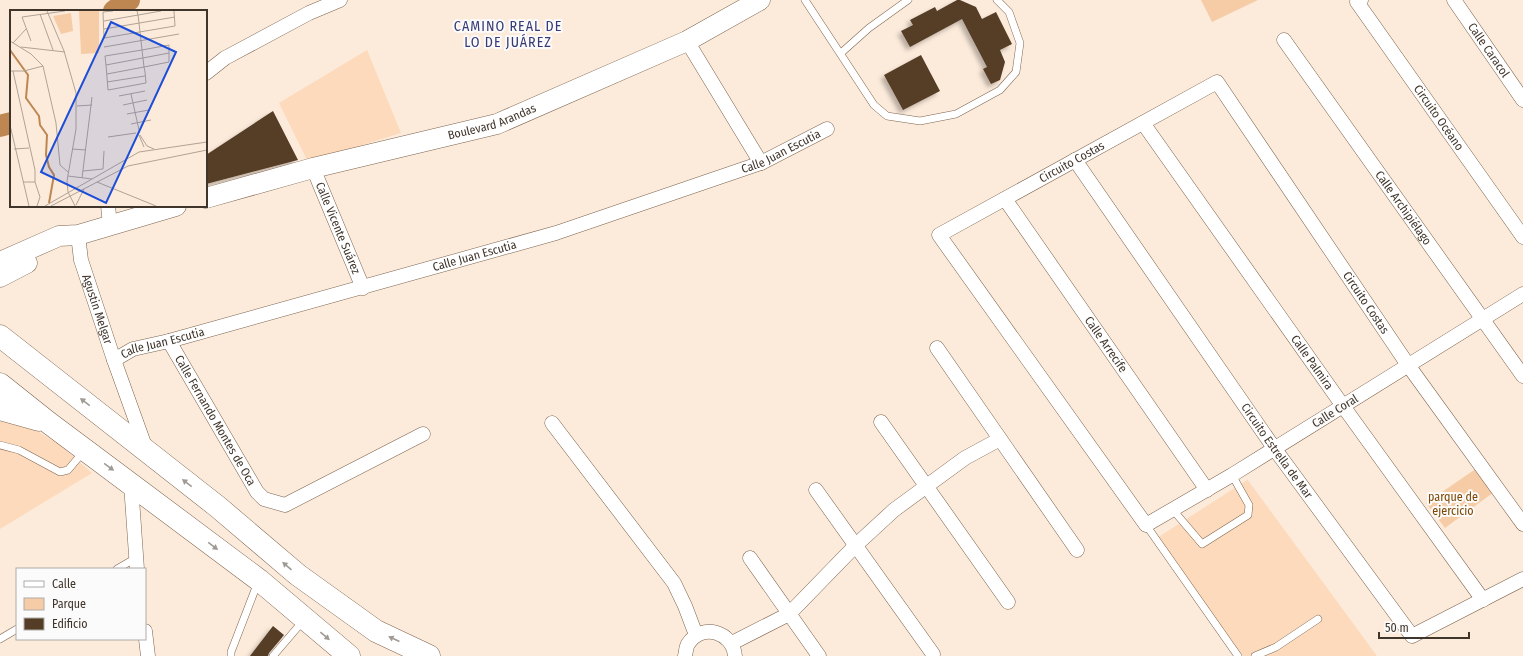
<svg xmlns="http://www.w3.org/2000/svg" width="1523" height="656" font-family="'Fira Sans Condensed',sans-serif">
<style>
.built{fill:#fddabb}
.green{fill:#f6cca7}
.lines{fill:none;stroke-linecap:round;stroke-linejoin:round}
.river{stroke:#be8650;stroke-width:22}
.building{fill:#543c27;filter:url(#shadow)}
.lane-casing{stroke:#7d644e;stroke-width:8}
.street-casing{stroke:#7d644e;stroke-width:15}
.secondary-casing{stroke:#7d644e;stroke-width:21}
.primary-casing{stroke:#7d644e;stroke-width:23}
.lane{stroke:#fff;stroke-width:7}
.street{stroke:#fff;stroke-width:14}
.secondary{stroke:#fff;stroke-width:20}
.primary{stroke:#fff;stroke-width:22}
.oneway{fill:#a09a95}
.labels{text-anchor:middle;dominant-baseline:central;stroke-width:4;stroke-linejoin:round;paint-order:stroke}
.street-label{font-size:12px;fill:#40352b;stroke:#fbfbfb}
.park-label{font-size:12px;fill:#7e4803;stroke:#fbfbfb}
.quarter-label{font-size:14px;letter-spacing:1px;fill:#373a76;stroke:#fbfbfb}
.inset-river{fill:none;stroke:#be8650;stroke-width:2}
.inset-road{fill:none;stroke:#b1a295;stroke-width:1}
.view{fill:#1d4ed8;fill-opacity:0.15;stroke:#1d4ed8;stroke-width:2}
.inset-edge{fill:none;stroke:#40352b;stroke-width:2}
</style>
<defs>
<filter id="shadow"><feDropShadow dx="-3.5" dy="3.5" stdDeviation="2" flood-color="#0004"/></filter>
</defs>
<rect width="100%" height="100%" fill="#fcebdb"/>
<path class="built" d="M367,50l34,83 -93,29 -29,-59z
M0,417l31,10 30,19 31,27 -92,56z
M1247,479l130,177h-134l-86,-118 90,-58z"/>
<path class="green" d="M1201,0h57l-46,22z
M1477,468l17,24 -49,36 -19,-25z"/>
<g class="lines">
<path class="river" d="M114,11l15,-11
M0,126l11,-3"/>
</g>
<path class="building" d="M957,0h3l16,7 6,12 14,-7 16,32 -12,6 5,12 -5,18 -9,4 -8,-15 4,-2 -25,-48 -52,28 -9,-16 12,-6 -3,-5 25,-13 2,4z
M921,55l19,36 -37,19 -19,-35z
M273,111l25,49 -92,24v-29z
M273,626l11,9 -4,5 -11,13 -1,3h-18z"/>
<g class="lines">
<g class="lane-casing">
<path id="lane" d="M805,0l69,105 13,11 33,5 36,-7 44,-24 16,-18 4,-29 -11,-31 -12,-12
M841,53l28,-25 39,-28
M0,445l19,5 41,22 8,-2 16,-19
M1173,510l29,34 46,-29 1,-10 -17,-30
M1146,525l92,131
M117,569l19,-11
M0,639l17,-10
M231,656v-4l27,-70
M273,656l30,-35
M1255,656l21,-9 42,-28"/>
</g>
<g class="street-casing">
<g id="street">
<path id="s1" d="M1361,0l-4,2 166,235"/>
<path id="s2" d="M1454,0l69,100"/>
<path id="s3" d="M1284,40l239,336"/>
<path d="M687,41l74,122"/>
<path d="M206,73l19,-15 84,-45 31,-13"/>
<path id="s4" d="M1143,123l200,283 140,194"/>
<path id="s5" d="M1075,160l199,288 138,188 111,-57"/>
<path id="s6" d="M313,168l50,120"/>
<path id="s7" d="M1005,199l202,291"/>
<path d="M108,206l2,18"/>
<path id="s8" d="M78,235l3,25 33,100 32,89"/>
<path id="s9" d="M1523,294l-291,181 -86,50 -207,-290 278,-153 191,283 115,159"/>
<path id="s10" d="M169,341l88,151 7,7 21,6 138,-71"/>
<path d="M937,348l140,202"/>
<path id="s11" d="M114,360l19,-11 36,-8 387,-108 205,-70 66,-34"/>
<path d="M881,422l127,180"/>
<path d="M552,423l122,160 11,23 11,29"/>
<path d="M131,484l6,85"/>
<path d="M816,490l117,164"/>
<path d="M750,558l69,98"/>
<path d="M145,631l3,25"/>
<path d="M732,643l57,-29 67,-69 38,-35 71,-52 35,-19"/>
<path d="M685,656c1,-4 1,-9 3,-12 14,-22 45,-12 47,12"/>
</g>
</g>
<g class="secondary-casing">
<g id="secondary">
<path id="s12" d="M206,198l107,-30 184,-44 190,-83 73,-41"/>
<path d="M0,262l59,-26 19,-1 98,-29"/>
<path d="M0,277l27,-14"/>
</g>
</g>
<g class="primary-casing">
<path id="primary" d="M0,336l218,171 80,68 78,56 53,25
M0,384l49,39 210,157 90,76
M0,409l39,11"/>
</g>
<use href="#lane" class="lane"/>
<use href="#street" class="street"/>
<use href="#secondary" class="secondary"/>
<use href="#primary" class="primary"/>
</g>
<defs><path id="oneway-solid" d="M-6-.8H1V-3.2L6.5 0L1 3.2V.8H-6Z"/></defs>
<g class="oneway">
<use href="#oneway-solid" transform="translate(85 402) rotate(-142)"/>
<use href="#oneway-solid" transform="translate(109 467) rotate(36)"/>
<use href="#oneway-solid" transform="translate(187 483) rotate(-142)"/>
<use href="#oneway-solid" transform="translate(213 546) rotate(37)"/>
<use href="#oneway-solid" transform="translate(287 566) rotate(-139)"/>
<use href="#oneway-solid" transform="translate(325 636) rotate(40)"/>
<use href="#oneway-solid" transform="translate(394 639) rotate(-155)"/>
</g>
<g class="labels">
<g class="street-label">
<text stroke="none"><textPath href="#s2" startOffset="61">Calle Caracol</textPath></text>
<text stroke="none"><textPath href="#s1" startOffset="146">Circuito Océano</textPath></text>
<text stroke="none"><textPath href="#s12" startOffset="296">Boulevard Arandas</textPath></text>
<text stroke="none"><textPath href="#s11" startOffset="700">Calle Juan Escutia</textPath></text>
<text stroke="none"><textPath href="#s9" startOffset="950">Circuito Costas</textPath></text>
<text stroke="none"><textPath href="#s3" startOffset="206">Calle Archipiélago</textPath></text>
<text stroke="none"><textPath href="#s6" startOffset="65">Calle Vicente Suárez</textPath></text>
<text stroke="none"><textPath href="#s11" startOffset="376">Calle Juan Escutia</textPath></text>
<text stroke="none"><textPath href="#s9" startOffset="1382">Circuito Costas</textPath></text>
<text stroke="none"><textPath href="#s8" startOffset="77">Agustin Melgar</textPath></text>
<text stroke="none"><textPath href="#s11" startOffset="52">Calle Juan Escutia</textPath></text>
<text stroke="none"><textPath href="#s7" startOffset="177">Calle Arrecife</textPath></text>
<text stroke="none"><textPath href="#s4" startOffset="293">Calle Palmira</textPath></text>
<text transform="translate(1335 411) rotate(-32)">Calle Coral</text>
<text stroke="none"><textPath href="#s10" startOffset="92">Calle Fernando Montes de Oca</textPath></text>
<text stroke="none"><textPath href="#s5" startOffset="354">Circuito Estrella de Mar</textPath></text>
</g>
<g class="park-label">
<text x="1453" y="497">parque de<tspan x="1453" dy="14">ejercicio</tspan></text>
</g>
<g class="quarter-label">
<text x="508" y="26">CAMINO REAL DE<tspan x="508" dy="16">LO DE JUÁREZ</tspan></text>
</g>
</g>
<g transform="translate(10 10)">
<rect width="197" height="197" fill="#fcebdb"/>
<path d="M69,1h20v42l-18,1zM61,3l2,18 -12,3 -8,-18z" fill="#f6cca7"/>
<path class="inset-river" d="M0,40l18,25 -2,23 13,18 1,9 7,10 -1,20 3,12 5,8 -5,28"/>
<path class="inset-road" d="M37,1l17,40 12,42v36l-9,52 1,11 7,14M103,1l-10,1 1,26 71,-12 -1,-15M30,4l13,36M94,11l57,-10M94,19l71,-12M0,31l21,13 12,12M21,31l-9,-24 43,-6M3,33l13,-14M11,37l44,5M94,37l75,-13M96,55l63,-12M33,56l13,57 4,42 8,7M0,61h14l19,-5M3,61l22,99v12h-12M97,64l37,-7 25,-5v-17l-27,5 -37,6 1,9 2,25 38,-7 -1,-11 -1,-5 -2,-17 -3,-27 -1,-8 -1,-4M97,72l38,-6M121,84l8,36M109,86l26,-5M113,95l24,-5M67,96l15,-1M117,104l22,-4M121,114l20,-4M0,115l19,81M129,125l5,12M130,125l7,11 7,3M98,127l28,-4M4,139l15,-1M62,139l14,1M73,161l20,-2 1,-18M58,166l24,3M72,168l10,-81M25,172l5,15 -3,9M87,172l59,24M66,195l8,-16M35,196l94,-54 68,-10M41,196l77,-40 79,-16"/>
<path class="view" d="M101,12l65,30 -70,151 -65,-31z"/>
<rect width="197" height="197" class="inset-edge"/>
</g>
<rect x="16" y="568" width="130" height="72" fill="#fbfbfb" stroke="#b0aca8"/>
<rect x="24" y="581" width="20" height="6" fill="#ffffff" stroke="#b0aca8"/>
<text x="52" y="588" font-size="12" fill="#40352b">Calle</text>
<rect x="24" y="598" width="20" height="12" fill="#f6cca7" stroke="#b0aca8"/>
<text x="52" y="608" font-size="12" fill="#40352b">Parque</text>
<rect x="24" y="618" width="20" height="12" fill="#543c27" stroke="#b0aca8"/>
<text x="52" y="628" font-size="12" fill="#40352b">Edificio</text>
<path d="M1379 632v6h90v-6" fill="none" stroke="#40352b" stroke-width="2"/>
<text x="1385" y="632" font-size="12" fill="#40352b" stroke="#fbfbfb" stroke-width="3" paint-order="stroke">50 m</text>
</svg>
